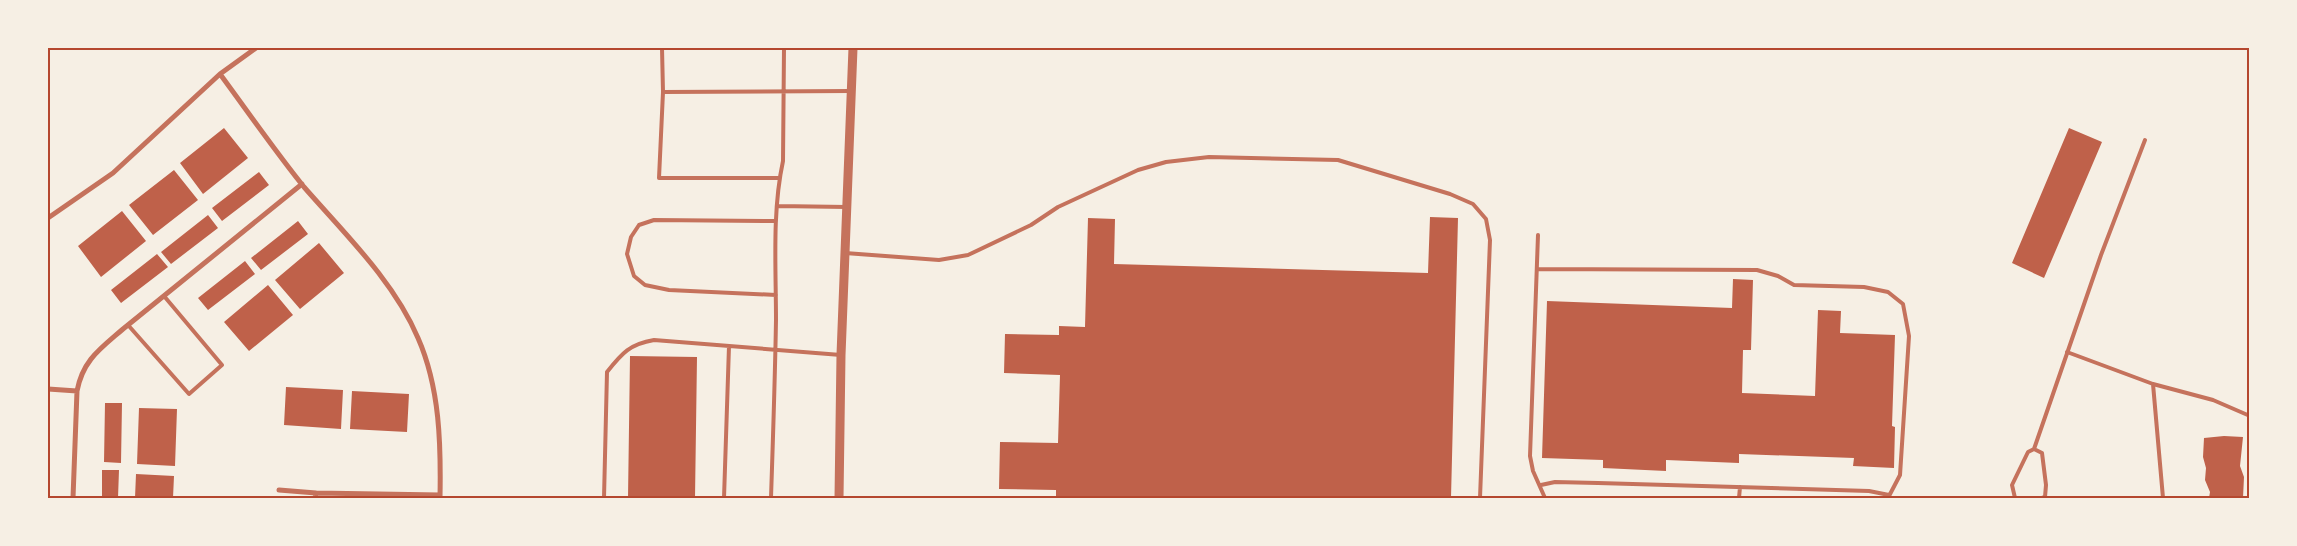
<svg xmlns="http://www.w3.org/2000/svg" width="2297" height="546" font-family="'Fira Sans Condensed',sans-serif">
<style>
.building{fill:#bf614a}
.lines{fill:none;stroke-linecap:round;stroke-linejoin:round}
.service{stroke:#c5725c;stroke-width:4}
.minor{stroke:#c5725c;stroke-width:5}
.tertiary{stroke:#c5725c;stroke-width:9}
.neatline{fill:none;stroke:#b5482f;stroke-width:2}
</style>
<rect width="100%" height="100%" fill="#f6efe4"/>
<path class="building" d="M224,128l24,30 -45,36 -23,-31z
M2069,128l33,14 -58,136 -32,-15z
M174,170l24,30 -45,35 -24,-30z
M259,172l10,13 -47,36 -10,-13z
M122,211l24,30 -45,36 -23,-31z
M208,215l10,13 -47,36 -10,-12z
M1430,217l28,1 -7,280h-395v-8l-57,-1 1,-47 58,1 2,-68 -56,-2 1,-39 54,1v-9l26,1 3,-109 27,1 -1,45 314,9z
M298,221l10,13 -47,36 -10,-12z
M319,243l25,30 -44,36 -25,-29z
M157,254l11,13 -47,36 -10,-13z
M245,261l10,13 -47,36 -10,-12z
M1733,279l20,1 -2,70h-8l-1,43 73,3 3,-86 23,1 -1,22 55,2 -3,91 3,1 -1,41 -41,-2 1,-8 -115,-4v9l-73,-3v11l-63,-3v-8l-61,-2 5,-157 185,7z
M268,285l25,30 -44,36 -25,-29z
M630,356l67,1 -2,141h-67z
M286,387l57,3 -2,39 -57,-4z
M352,391l57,3 -2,38 -57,-3z
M105,403h17l-1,60 -17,-1z
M139,408l38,1 -2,57 -38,-2z
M2224,436l19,1 -3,29 4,11 -1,21h-34l1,-6 -5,-12 1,-12 -3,-11 1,-19z
M102,470h17l-1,28h-16z
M136,474l38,2 -1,22h-38z"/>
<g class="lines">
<path class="service" d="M662,48l1,44 -4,86h120
M663,92l188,-1
M777,206l70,1
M1538,235l-8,221 3,15 12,27
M845,253l94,7 29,-5 63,-30 27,-18 80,-37 28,-8 43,-5 129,3 112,34 23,10 13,15 4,21 -10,258
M1537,269l220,1 21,6 16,9 70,2 24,5 15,12 6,32 -9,139 -12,23
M776,295l-107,-5 -24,-5 -11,-9 -7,-22 4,-17 8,-12 15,-5 122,1
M128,325l61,69 33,-29 -58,-69
M2067,352l86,32 60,16 37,16
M2153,384l10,114
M2034,449l67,-194 44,-115
M1541,485l14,-3 43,1 271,8 20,4
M604,498l3,-126c15,-19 23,-28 47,-32l187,15
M724,498l5,-152
M771,498c2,-59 4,-119 5,-178 0,-53 -4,-108 7,-159l1,-113
M1739,498l1,-11
M2015,498l-3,-13 16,-33 6,-3 8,4 4,32 -1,12 -3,1"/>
<path class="minor" d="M220,74c28,38 55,77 84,113 40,46 90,94 114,151 22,50 23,107 22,160
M48,218l65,-45 107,-99 36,-26
M48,389l29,2
M279,490l37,3
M73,498l4,-107c6,-31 23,-42 46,-62l179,-145
M315,498l1,-5 124,2"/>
<path class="tertiary" d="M839,498l2,-143 12,-307"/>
</g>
<rect width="2297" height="546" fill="none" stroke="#f6efe4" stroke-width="98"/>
<rect x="49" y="49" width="2199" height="448" class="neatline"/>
</svg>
